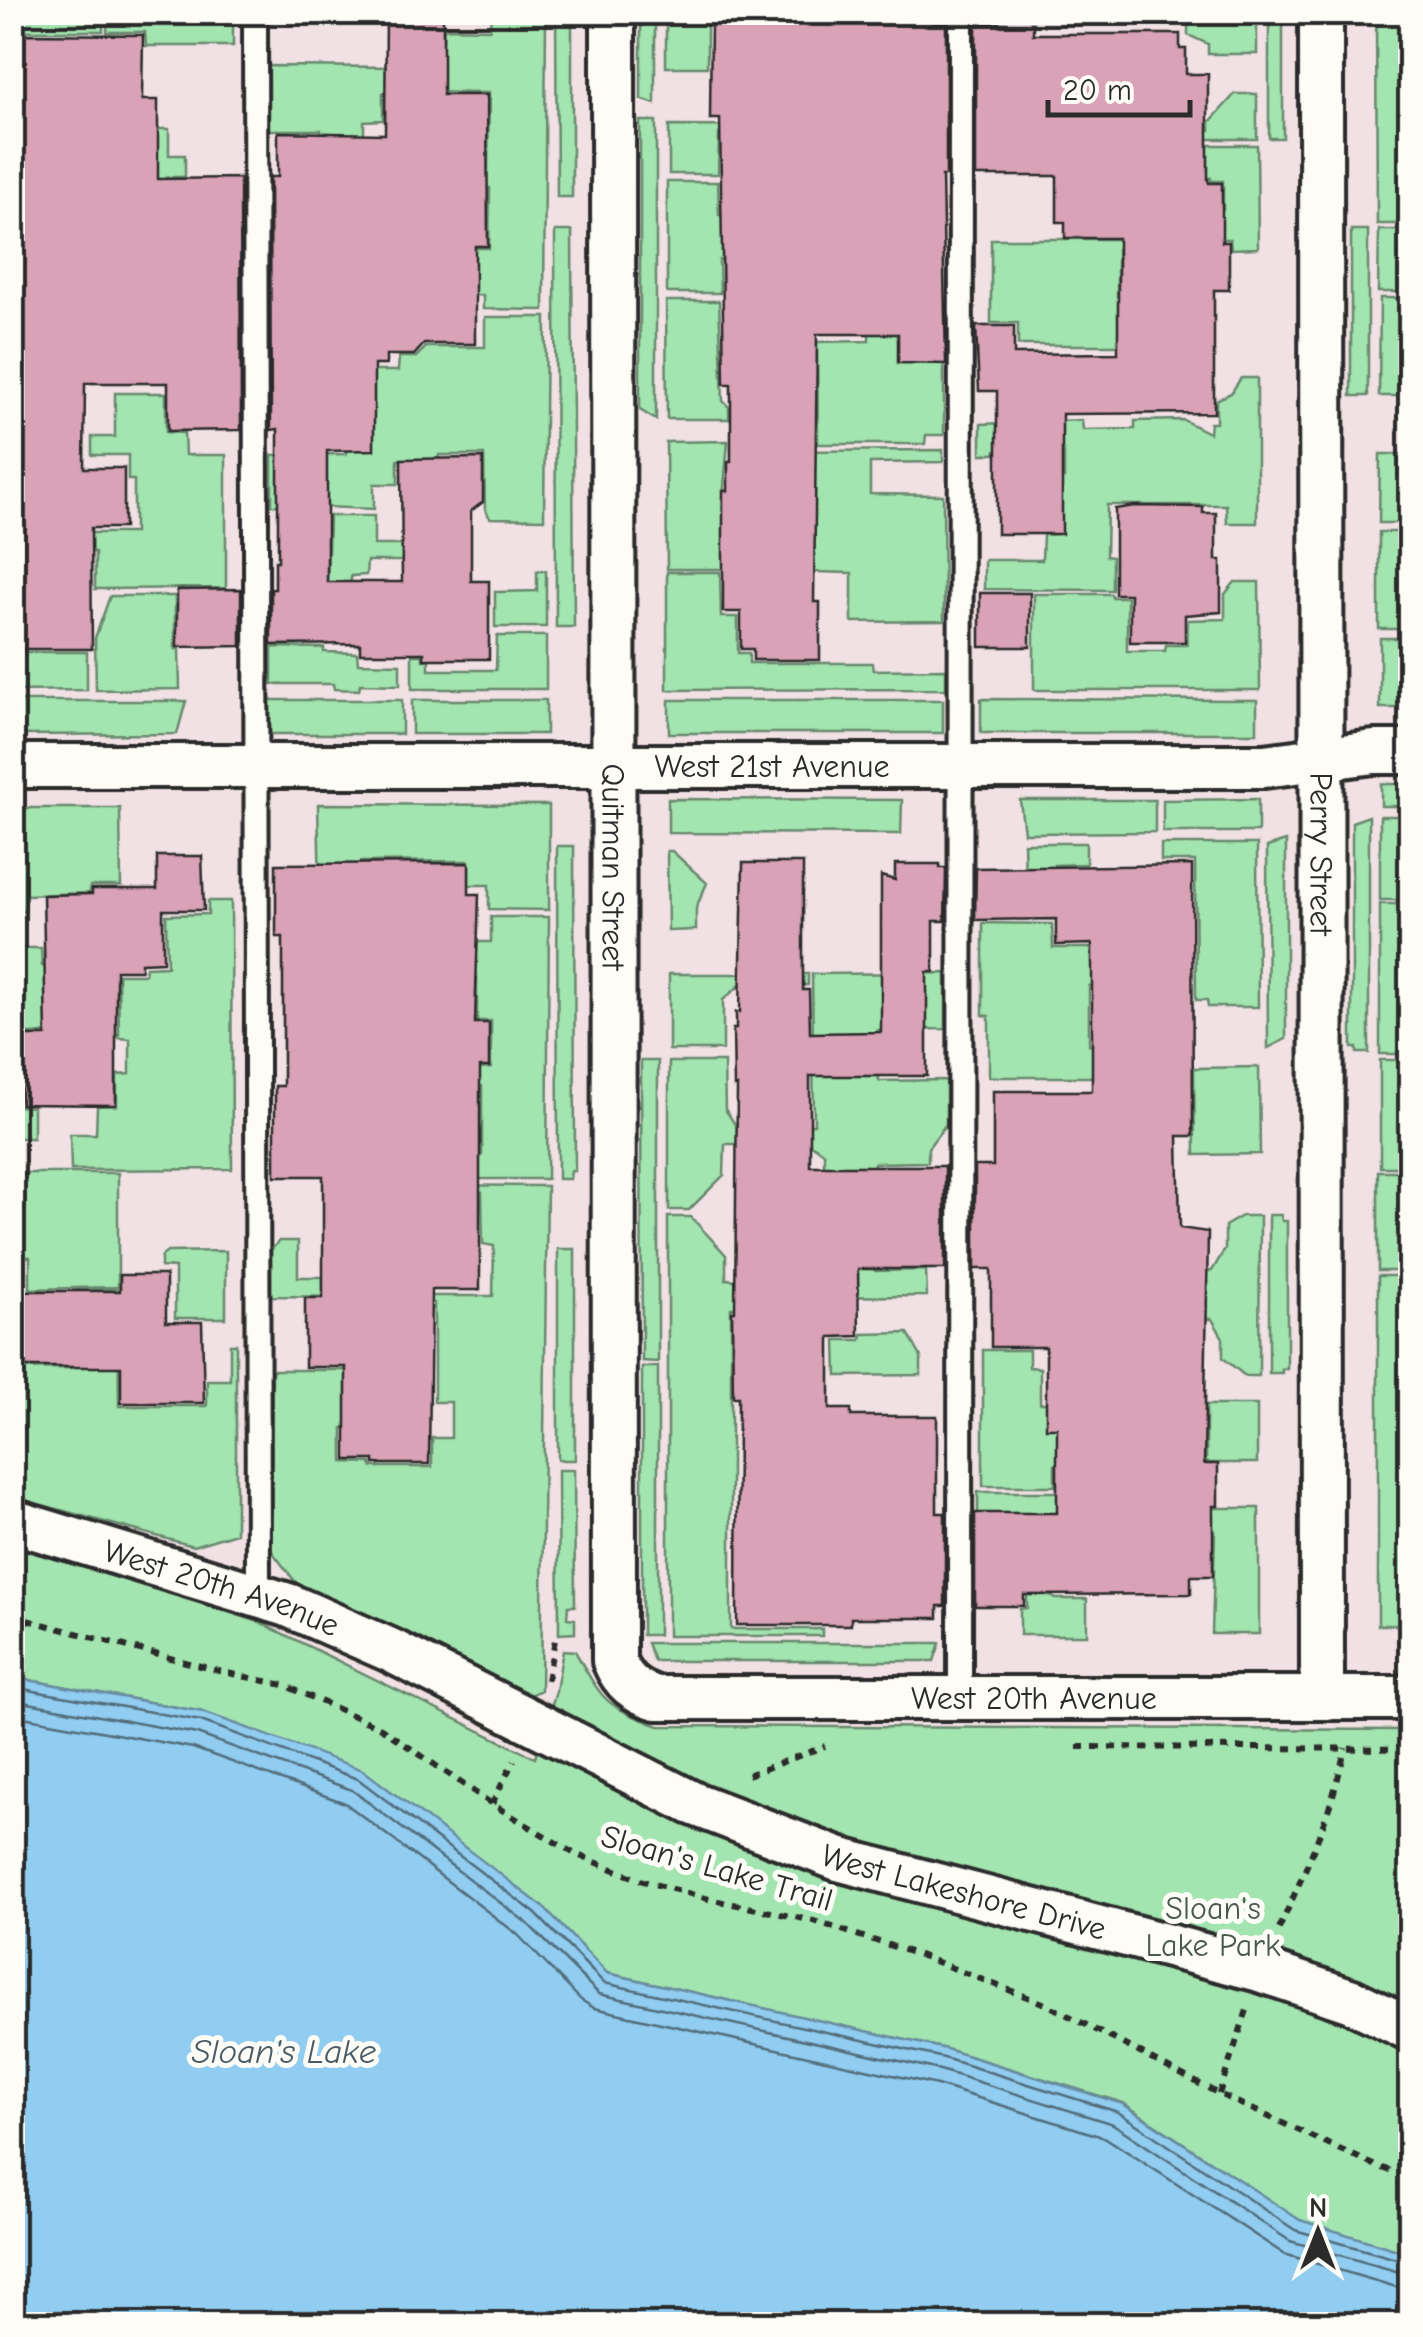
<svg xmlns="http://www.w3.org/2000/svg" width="1423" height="2337" font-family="'Comic Neue',sans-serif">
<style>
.green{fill:#a3e5b0;stroke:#67886e;stroke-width:2.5}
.water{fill:#90cdf1;stroke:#688ca2;stroke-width:2.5}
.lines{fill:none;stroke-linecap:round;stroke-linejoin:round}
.shore{stroke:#536c7a;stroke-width:2.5}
.building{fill:#d9a2b6;stroke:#2b2b2b;stroke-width:2.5}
.service-casing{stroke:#2b2b2b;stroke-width:30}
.minor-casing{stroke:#2b2b2b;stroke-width:50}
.path{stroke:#2b2b2b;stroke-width:6;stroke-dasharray:8 8;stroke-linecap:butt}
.service{stroke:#fdfcf7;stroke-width:22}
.minor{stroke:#fdfcf7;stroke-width:42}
.labels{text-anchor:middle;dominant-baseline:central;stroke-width:10;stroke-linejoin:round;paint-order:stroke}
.street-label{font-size:32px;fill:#2b2b2b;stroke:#fdfcf7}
.park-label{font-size:32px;fill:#495a4c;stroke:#fdfcf7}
.water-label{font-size:35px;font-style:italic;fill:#495c66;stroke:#fdfcf7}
</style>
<rect width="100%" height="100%" fill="#f2e1e4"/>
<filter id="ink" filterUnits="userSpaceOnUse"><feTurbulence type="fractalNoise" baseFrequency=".01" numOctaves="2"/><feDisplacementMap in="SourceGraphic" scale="20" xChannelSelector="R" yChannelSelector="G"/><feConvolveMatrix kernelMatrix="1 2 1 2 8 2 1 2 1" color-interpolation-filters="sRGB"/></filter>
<g filter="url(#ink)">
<path class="green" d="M12,13h91v18h-90z
M108,13h125v33h-87l-1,-14h-38z
M491,13h55l-2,297 -61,-1v-14h-49l41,-47h14l1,-60h-73v-18l71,-1 1,-76 -88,-1v-50h42l1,-14 46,1z
M556,13h16v184h-15z
M641,13h14v91l-14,-5z
M666,13h41v54h-41z
M1225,13h32v41h-49v-10l-20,-9v-16h36z
M1269,13h14v125h-14z
M1376,13h34v211h-33z
M266,66l132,1v26h-15v27l-19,1v42l-43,16v-49h-56z
M1235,94h22v45h-70l1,-9h22v-8z
M640,121h16v299l-16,-10z
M669,126l195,1v8l-145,-1 -1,40h-49z
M101,129h68v26h16v22h-18v41z
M1206,145h51l1,103 -27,1 -1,-10h-17v-29l10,-1v-28h-12v-3h-43z
M667,182h51l1,33 67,-1 -1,46h-66l1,33h-53z
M1351,230h17v166h-17z
M1379,230h31v62h-32z
M555,231h17l2,396h-18z
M991,239h142v10h-16v47l84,1v48h-183v-22h-27z
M869,287l75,59v89h-18l-1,9h-107l-1,-102 52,-1z
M1380,298h30v98h-31z
M666,301h53l4,100 6,6v12h-62z
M485,317h61l-2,202 -54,-1 -5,-9 -1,-54h-45l-1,5h-40v24h-24v25l-102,-4v-50l74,-1v-83h52l1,-14h17l10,-10h59z
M1241,378h16v145h-30l-1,-18h-119l-1,51 6,1v33l-128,-1v-29h58l1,-25 14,-1 1,-56h6v-27l-68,-1 -1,4h-14v-30l101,-4 1,10 52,-1v-8l48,-1 26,13 1,-10h6v-23l15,-7z
M115,393h51v39l18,1 1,22h41v133l-131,1v-37h-28v-19h67v-53h-6v-25h-36v-18h23z
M728,441l-6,69 6,1 1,58h-62l-1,-127z
M731,444h56l1,7 155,-1v12l-73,1v31l73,1 1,126 -92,1v-49l-37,-1 -26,-111 -58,1z
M1380,454h30v69h-31z
M329,516h45v29h30v16h-37l-1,14 -15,1v12h-24z
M1379,532h31v97h-31z
M537,571h9v56h-51v-35l42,-1z
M667,572h53l1,45h17v36h11v10h123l1,7 73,-1v20l-279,1z
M1235,582h24l1,108h-226v-96h77l1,3h15v54h38l1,-6h21l1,-25 37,-1v-25z
M110,596h65v53h4l1,40 -84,1 -1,-52z
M497,636h49v53h-134v-34h11v5h6v10h67z
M1380,638h30v70h-30z
M272,647l52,1v4l33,1 1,10 42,1v21l-40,-1 -1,6 -25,-1 -1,-5h-61z
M13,652h74v38l-74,1z
M981,699l276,1v33h-276z
M269,700h133v34h-133z
M412,700h134v34h-134z
M669,700h274v33h-274z
M13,701h173l-9,33 -164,1z
M1381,784h29v22h-29z
M668,799l234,1 -1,34 -233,-1z
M1258,799v33h-95v-32z
M1020,800h135v32l-131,1z
M318,804l231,1v105l-60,-1v-24h-20v-24l-109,1v47l-39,29z
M12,808h108l1,78h-31v7l-64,2 -1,16h-4v37h20l1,18 33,1 41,66 -97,1v72l14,1v31h-20z
M1369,816v237h-12v-5h-5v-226z
M1380,816h30v84h-30z
M1286,841v198l-18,9 -1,-201z
M1024,843h62v21l-32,1v54h-28z
M1161,844h96l1,163h-50l-1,-7h-11l-1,-139h-34z
M557,846h17l1,325h-4l-1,8h-12z
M667,851h5l35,32 -11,25v22l-28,1z
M208,901h23l1,268 -161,1 -1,-36h26l1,-28 20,-1v-30l13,-1v-35l-11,-1 -1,-64h27l1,-7 21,-1 -1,-51 42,-1z
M1410,904v150h-30v-150z
M491,917h58l-2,262h-145l-6,-23 86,-1v-69l-4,-1v-16l13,-1v-47h-14v-43h-7v-36h21z
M983,923l69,1 1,24h119l-57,37 -26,1v59l10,1v31h-110v-61l-6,-1z
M946,973v56l-68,1 1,51 67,-1v44l-18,24v14l-54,1 1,108 51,-1 1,26 -132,1 29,-120v-24l-10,-7 -25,-9 13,-13h12l-2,-150z
M669,974h139v11h-68l-17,15v50h-54z
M1380,1060h30v107h-30z
M641,1061h17v301l-16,-1z
M669,1062h55l1,47 11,17 27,1v17h-38l-1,31 -35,35h-20z
M1259,1067l1,87 -65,1 -1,-87z
M1378,1171h32v100h-32z
M13,1173h105v114l-88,2v-32l-17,-1z
M397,1185l150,1 -6,504 -15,7 -229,-113 -26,-34 1,-180h102l-25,57 -6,1v34l28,1 1,4h60v-29h19v-36h-17v-99h-78v-7h137l1,-50 -11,-2 -1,-52 -130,-1z
M1269,1215h12l1,6h5v148h-5v4h-13z
M1242,1216h18l-1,160h-14l-22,-18v-20l-11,-19 -12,-1v-47h12l13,-22v-23z
M668,1217h23l35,38v24l11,1v27l-6,1v321h91v7h-154z
M279,1241h19v36h25v14h31v6l-84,-1v-45z
M558,1249h17v211h-17z
M226,1251v67h-51v-50l-14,-1v-10l6,-5z
M1378,1276h32v349h-32z
M74,1289h44l1,117h88v-26h23v-36h6v189l-43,13 -180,-49v-128l61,-1z
M908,1333l13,24v18l-84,1 -1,-36h25l1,-6z
M983,1350h46v17l11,1v35h48l-23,62h-10v21h-72z
M642,1367h16v268h-16z
M1206,1405h51v58h-51z
M558,1470h16l1,136h-7l-1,12 8,1v14l-16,1z
M978,1492h105v10l-105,48z
M1182,1508h77v126h-47l3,-103 -21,-1z
M12,1547l100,27 147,48 276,136 21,-67 7,-41 12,1c28,50 29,55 84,75l751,4v524l-110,-33 -177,-118 -177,-54 -339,-76 -65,-67 -339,-194 -190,-35z
M1027,1581l29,18h31v36h-67v-26l7,-1z
M647,1643h293l-6,18h-280z"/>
<path class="water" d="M12,1677l191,35 160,58 179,136 65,67 339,76 177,55 177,116 110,34v70h-1397z"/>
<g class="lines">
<path class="shore" d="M12,1687l189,34 157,58 177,134 69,70 340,75 174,54 177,118 115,33
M12,1700l185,34 155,56 175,133 72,71 341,76 173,54 177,117 120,34
M12,1715l181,33 152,55 172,131 64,66 13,8 343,77 169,53 178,116 126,37"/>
</g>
<path class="building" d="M386,12h57v83h44l1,151h-13v98h-51l-10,11h-28v10h-12v85l-47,1v131h75l-1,-123 82,-1v44l-12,9v70h18v78h-65v-6h-64v-9l-89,1v-56h4v-28h3v-132l-7,1 -1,-253h8v-45l107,2z
M877,12h57v11h12v153h-4l4,188 -48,-1v-29h-81l-3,268h6v58h-67v-11h-12v-37h-18v-121h5v-29h3v-78h-7l-4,-265h-10l1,-99h166z
M976,23h57v11h147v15h6v25h22v106l1,3h13v59h7v48h-15v123l-152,1v120h-65v-143h-18l-3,-65h38v28l104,-1v-115h-53v-16h-8v-46h-81z
M12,34l131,1 -1,65h16v79l82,-1 1,252 -73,1v-48h-83l-1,85h40v60h-33l1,121h-80v-92h4l-4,-156z
M1135,506l68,1v6h13v47h5v52l-36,3v27h-55v-48h-15v-85z
M241,589v57l-64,1v-57z
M980,593h50v54h-50z
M157,856h45l2,54h-41v52l-22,1v7h-25v135l-95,-1v-68h25l-3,-141 49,-1v-5h65z
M469,863v31h10l-4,129h14v44h-9v223h-49l-2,174h-55v-4h-28v-93h-41v-69h18v-122h-48v-90h8v-149h-7v-73z
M743,863h60v127h6l1,43 71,-1v-156l14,4v-16h45v4h6l-1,53h-11v51h-7v104h-117v90h135v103h-87l1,67 -29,1v72h21v7h86v97h8v93h-7v12h-87v7h-114l1,-228h-5l-1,-86h3l2,-225 -3,1 -1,-58h3v-17h4z
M1192,865l1,271h-15l2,92 28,4 -4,232h14v42h-5v70h-22v18l-167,1v11h-49v-93h82v-85h-11v-81h-55v-78h-16v-103h18v-75h99v-147l-36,1v-26l-81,1 1,-52z
M120,1275h46v47h36l2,81h-83v-36h-109v-76h108z"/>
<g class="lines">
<g class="service-casing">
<path id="service" d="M255,12l3,1581
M960,1698l1,-1686"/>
</g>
<g class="minor-casing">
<g id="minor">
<path id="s1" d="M613,12l1,1649c9,21 21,31 43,37h753"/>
<path id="s2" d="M1321,12l1,1686"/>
<path id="s3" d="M12,766h1252l110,-14h36"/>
<path id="s4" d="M12,1521l276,84 102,45 302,153 146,56 422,111 92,31 58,28"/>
</g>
</g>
<path class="path" d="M12,1616l211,56 61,13 97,43 111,76 83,50 68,27 66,18 105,22 102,33 132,51 171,89 153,70 38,14
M547,1680l8,-40
M1077,1747l333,2
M748,1775l77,-29
M492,1804l22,-44
M1279,1929c26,-58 54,-119 66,-181
M1219,2094l28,-84"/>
<use href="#service" class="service"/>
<use href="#minor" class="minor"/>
</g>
</g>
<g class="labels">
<g class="street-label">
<text stroke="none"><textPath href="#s3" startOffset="760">West 21st Avenue</textPath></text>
<text stroke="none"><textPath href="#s2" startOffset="842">Perry Street</textPath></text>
<text stroke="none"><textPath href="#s1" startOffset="855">Quitman Street</textPath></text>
<text stroke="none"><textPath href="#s4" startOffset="220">West 20th Avenue</textPath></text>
<text stroke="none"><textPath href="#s1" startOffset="2085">West 20th Avenue</textPath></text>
<text transform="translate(717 1868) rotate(16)">Sloan's Lake Trail</text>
<text stroke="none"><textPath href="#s4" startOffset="1025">West Lakeshore Drive</textPath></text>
</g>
<g class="park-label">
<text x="1213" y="1908">Sloan's<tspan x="1213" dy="37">Lake Park</tspan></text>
</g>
<g class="water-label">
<text x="284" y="2051">Sloan's Lake</text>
</g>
</g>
<rect width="1423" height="2337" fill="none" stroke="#fdfcf7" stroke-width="50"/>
<rect x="25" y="25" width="1373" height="2287" fill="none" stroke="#2b2b2b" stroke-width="4" filter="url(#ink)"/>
<g transform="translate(1318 2232)" stroke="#fdfcf7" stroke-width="8" paint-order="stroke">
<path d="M0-8L18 38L0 25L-18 38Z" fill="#2b2b2b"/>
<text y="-15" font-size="28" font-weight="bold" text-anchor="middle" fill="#2b2b2b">N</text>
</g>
<path d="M1048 100v15h142v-15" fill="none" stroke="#2b2b2b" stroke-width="5"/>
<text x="1063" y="100" font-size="30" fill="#2b2b2b" stroke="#fdfcf7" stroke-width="8" paint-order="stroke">20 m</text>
</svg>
